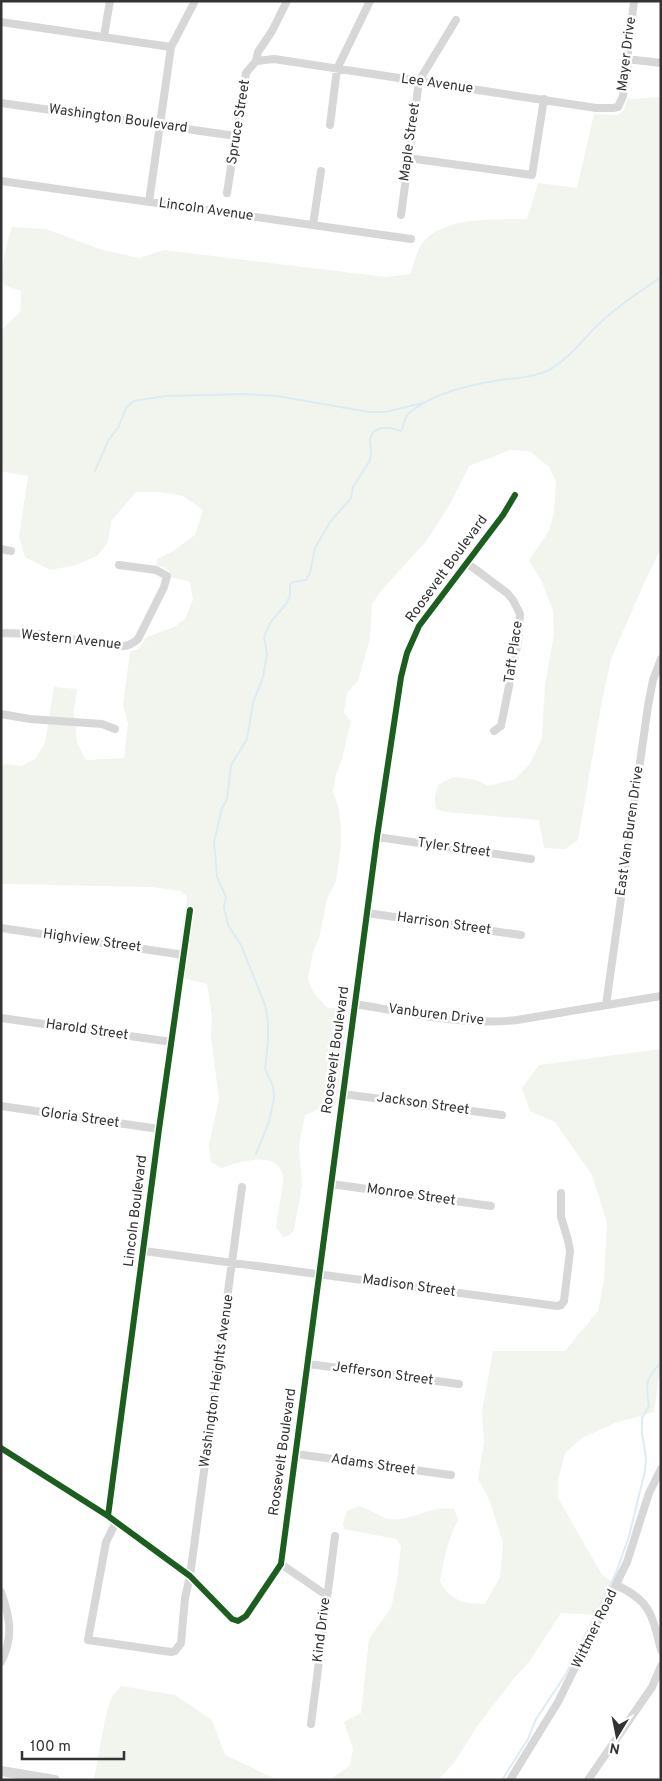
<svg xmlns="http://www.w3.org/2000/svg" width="662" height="1781" font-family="Overpass,sans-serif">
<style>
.green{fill:#f1f5ed}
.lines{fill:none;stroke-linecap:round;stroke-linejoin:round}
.stream{stroke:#ddebf3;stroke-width:2}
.minor{stroke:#d7d7d7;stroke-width:8}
.tertiary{stroke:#d7d7d7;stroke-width:10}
.cycleway-casing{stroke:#fff;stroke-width:9}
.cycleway{stroke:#1b5e20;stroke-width:6}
.labels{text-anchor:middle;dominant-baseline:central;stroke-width:5;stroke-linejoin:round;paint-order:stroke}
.street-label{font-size:14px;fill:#333;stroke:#fff}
</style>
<rect width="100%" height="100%" fill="#fff"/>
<path class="green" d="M661,97v452l-16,32 -34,78 -9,42 -24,139 -13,9 -21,-1 -5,-28 -93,-8 -10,-3 -1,-11 3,-13 15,-8 20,2 16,7 26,-7 15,-15 12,-26 3,-52 9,-52 -1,-23 -11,-29 -13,-22 20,-29 5,-18 2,-31 -7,-15 -19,-16 -20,-1 -41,16 -19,38 -23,36 -46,51 -9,13 -2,34 -12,43 -11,12 -3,20 7,8 -9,38 -6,15 -3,18 5,13 3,22v18l-5,36 -9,18 -8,39 -6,14 -5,26 5,14 13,15 22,4 -12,94 -5,-1 -26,11 -6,30 3,41 -8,44 -5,6 -6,1 -7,-10c1,-11 8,-43 7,-51 -5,-27 -45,-14 -62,-8l-10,-6 -2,-17 10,-46 -8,-62 1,-22 -5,-31 -32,-8 12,-79 -6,-6 -28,-4 -152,-3v-118l4,-2 16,2 14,-7 10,-16 9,-56 23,2 -3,22 3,32 9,17 38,-2 4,-34 -5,-19 7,-53 9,-4 8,-11 27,-10 11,-8 8,-19 -3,-18 -20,-5 -1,-6 -5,-4 -8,-1 1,-7 16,-8 22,-16 8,-25 -20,-14 -24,-4h-23l-25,29 -3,21 -11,14 -21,9 -26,5 -25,-13 -6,-20 9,-61 -27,-5v-141l19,-18 1,-21 -17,-6c-4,-16 2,-42 8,-58l34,2 53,20 40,9 25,-8 222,27 24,-3c4,-9 6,-21 11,-29 19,-29 76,-26 106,-26l11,-36 39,5 17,-74 24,1 6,-5 4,-12 3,1z
M661,1049v325l-2,2 -5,36 -39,11 -33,15 -17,15 -7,27v18l44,77 11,7 -16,33 -36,-2 -32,49 -14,15 -39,51 -22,35 -16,17h-109l21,-14 3,-17 -9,-27 17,-9 8,-74 22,-31 6,-27 4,-35 -5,-7 -52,-10 -1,-5 4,-13 12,-5c7,2 25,12 29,13 22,4 43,-15 66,-10l4,11c-10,19 -15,41 -18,62 12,19 23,22 45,22l15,-27 3,-34 -14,-44 -11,-20 6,-37 -2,-30 11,-61h72l33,-40 6,-31 3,-57 -15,-48 -37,-53 -25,-11 -8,-23 17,-23z
M121,1686l54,9 37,25 13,35 53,25h-184l11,-61 6,-21z"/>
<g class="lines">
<path class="stream" d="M95,471l13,-30 11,-15 7,-18 6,-6 7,-2 27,-4 79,-2 32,2 92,16h17l36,-9
M256,1154l13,-32 5,-24 -1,-12 -8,-17 3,-28v-20l-3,-16 -24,-60 -13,-20 -4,-18 2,-10 -9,-20 -3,-35 8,-34 5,-9 4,-34 16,-26 6,-36 10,-26 4,-23 -3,-17 6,-14 16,-19 4,-8v-11l3,-3 13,-2 4,-7 5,-25 15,-26 21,-24 2,-11 16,-25 2,-7 -1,-16 3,-7 8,-4h9l11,3c4,-5 2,-12 7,-17 24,-21 61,-29 92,-34 16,-2 35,-3 49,-10 22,-12 35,-33 53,-49 18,-17 39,-30 59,-44
M502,1780l26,-41 8,-20 30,-45 50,-101 13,-37 16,-65 1,-13 -4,-26v-14l7,-12c-3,-21 -5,-27 12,-43"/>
<path class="minor" d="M1,22l170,25
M104,36l6,-35
M627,59l34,4
M256,61l18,-2 322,49h17l5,-1 5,-11 11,-95
M1,103l235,33
M330,125l7,-56 33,-68
M408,158l124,17 12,-76
M1,181l410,58
M227,193l19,-120 10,-12 2,-9 14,-21 15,-30
M149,202l22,-155 24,-46
M401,215l18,-134 37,-61
M313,225l8,-54
M1,549l10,2
M467,563l40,30 6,7 7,14 -2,27 -17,85 -7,5
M1,633l37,1 78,12c10,1 15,-1 22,-7l26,-52 3,-11 -11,-6 -37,-5
M1,714l29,5 72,5 13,5
M377,837l154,22
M367,913l154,22
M1,928l183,27
M355,1004c54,9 108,22 162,16l144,-24
M606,1005l42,-299 5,-26 8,-21
M1,1018l171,24
M343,1094l159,21
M1,1106l158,23
M331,1184l160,22
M144,1251l413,55 4,-1 3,-4 6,-50 -2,-11 -7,-23v-24
M308,1364l151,20
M1,1448l107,68 82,60 42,43 6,2 8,-5 31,-46 4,-6 96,-727 24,-160 6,-24 12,-27 84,-111 12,-20
M296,1454l155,21
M108,1516l51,-387 31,-219
M116,1522l-10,20 -18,98 83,12 4,-1 6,-8 4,-45 5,-22 52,-389
M281,1564l45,31
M616,1585c35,16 36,30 45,65
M1,1592c9,25 13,45 0,70
M311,1724l24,-188
M510,1780l48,-78 43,-87 26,-53 22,-69 12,-24
M588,1780l64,-93 9,-21"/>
<path class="tertiary" d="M1,1771l54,9"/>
<g class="cycleway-casing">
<path id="cycleway" d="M1,1448l107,68 82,60 42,43 6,2 8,-5 31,-46 4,-6 96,-727 24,-160 6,-24 12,-27 84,-111 12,-20
M108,1516l51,-387 31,-219"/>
</g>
<use href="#cycleway" class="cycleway"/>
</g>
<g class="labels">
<g class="street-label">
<text transform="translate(627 54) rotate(-83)">Mayer Drive</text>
<text transform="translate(437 84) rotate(8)">Lee Avenue</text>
<text transform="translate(118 119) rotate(8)">Washington Boulevard</text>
<text transform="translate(239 122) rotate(-81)">Spruce Street</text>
<text transform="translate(410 142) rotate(-82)">Maple Street</text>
<text transform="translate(206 210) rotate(8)">Lincoln Avenue</text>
<text transform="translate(447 569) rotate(-54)">Roosevelt Boulevard</text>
<text transform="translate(71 640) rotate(6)">Western Avenue</text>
<text transform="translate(514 652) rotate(-82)">Taft Place</text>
<text transform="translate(630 831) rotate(-82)">East Van Buren Drive</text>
<text transform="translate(454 848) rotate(8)">Tyler Street</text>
<text transform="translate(444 924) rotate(8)">Harrison Street</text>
<text transform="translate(92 941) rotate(8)">Highview Street</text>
<text transform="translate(436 1015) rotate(7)">Vanburen Drive</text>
<text transform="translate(87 1030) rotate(8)">Harold Street</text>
<text transform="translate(336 1050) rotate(-82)">Roosevelt Boulevard</text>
<text transform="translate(423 1104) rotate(8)">Jackson Street</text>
<text transform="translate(80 1118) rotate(8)">Gloria Street</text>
<text transform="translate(411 1195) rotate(8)">Monroe Street</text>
<text transform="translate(136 1211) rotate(-83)">Lincoln Boulevard</text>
<text transform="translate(409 1286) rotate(8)">Madison Street</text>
<text transform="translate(383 1374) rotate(8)">Jefferson Street</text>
<text transform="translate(217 1381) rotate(-82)">Washington Heights Avenue</text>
<text transform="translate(283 1452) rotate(-82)">Roosevelt Boulevard</text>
<text transform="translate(373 1465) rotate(8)">Adams Street</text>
<text transform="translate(595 1629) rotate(-64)">Wittmer Road</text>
<text transform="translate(322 1630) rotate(-83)">Kind Drive</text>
</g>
</g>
<rect width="662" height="1781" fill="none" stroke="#333333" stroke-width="5"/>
<g transform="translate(617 1736) rotate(190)" stroke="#ffffff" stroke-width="4" paint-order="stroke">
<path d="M0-4L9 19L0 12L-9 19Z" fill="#333333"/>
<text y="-8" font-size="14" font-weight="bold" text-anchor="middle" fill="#333333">N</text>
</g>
<path d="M22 1751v8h102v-8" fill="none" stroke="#333333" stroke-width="2.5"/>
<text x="30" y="1751" font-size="15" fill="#333333" stroke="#ffffff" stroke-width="4" paint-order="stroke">100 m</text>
</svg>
